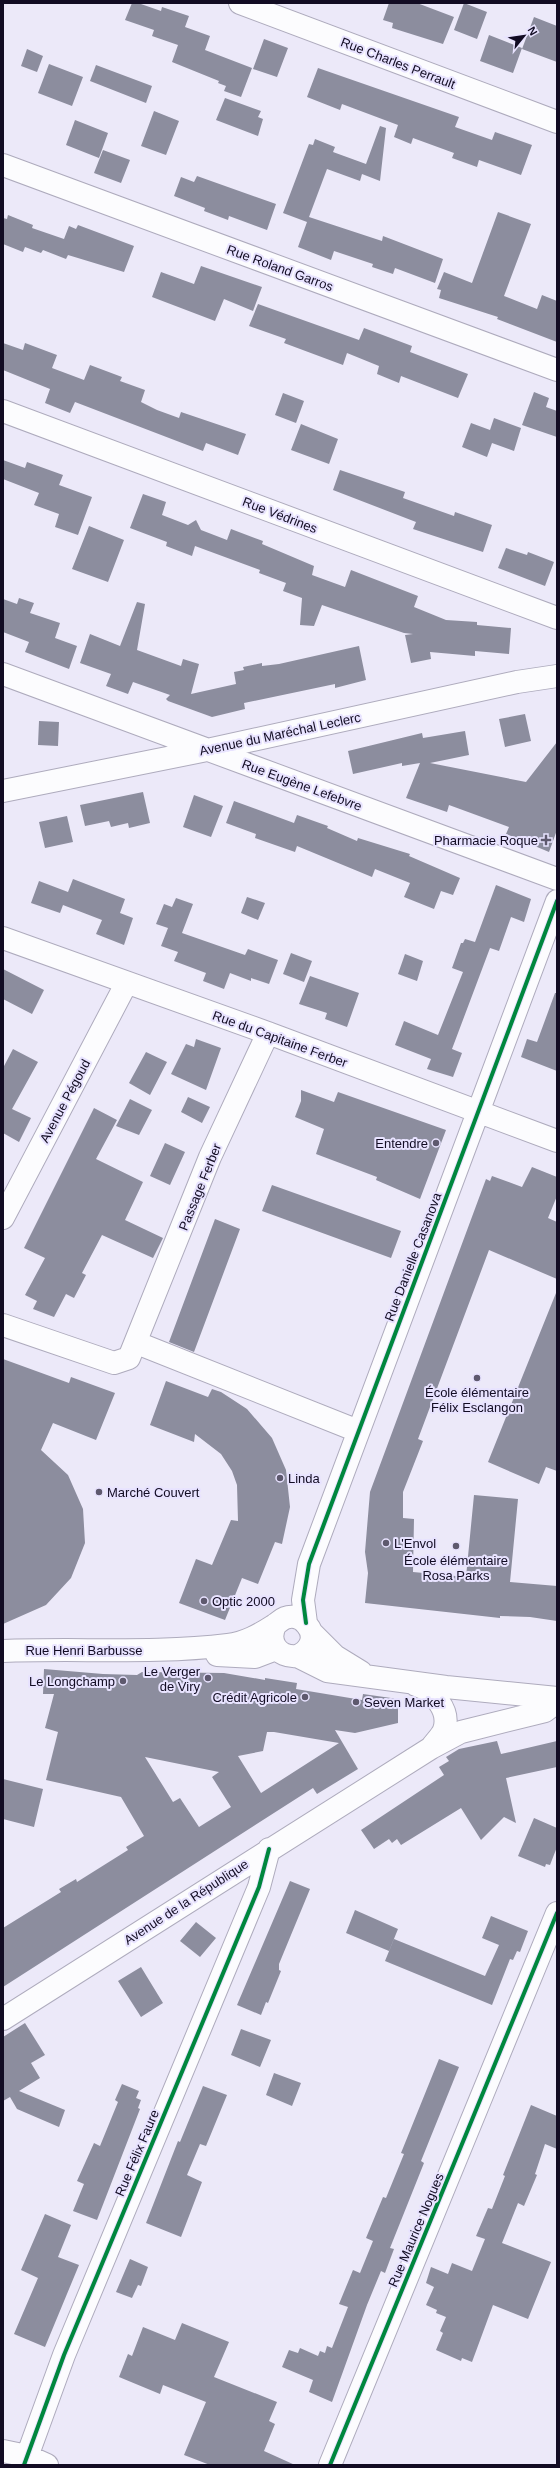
<svg xmlns="http://www.w3.org/2000/svg" width="560" height="2468" font-family="Helvetica,sans-serif">
<style>
.building{fill:#8c8d9e;fill-rule:evenodd}
.lines{fill:none;stroke-linecap:round;stroke-linejoin:round}
.minor-casing{stroke:#aeabbd;stroke-width:24}
.minor{stroke:#fcfcfe;stroke-width:22}
.cycleway-casing{stroke:#e8e3ff;stroke-width:6}
.cycleway{stroke:#00873e;stroke-width:4}
.poi-dot{fill:#5e596e;stroke:#e8e3ff;stroke-width:1.5}
.labels{text-anchor:middle;dominant-baseline:central;stroke-width:4;stroke-linejoin:round;paint-order:stroke}
.street-label{font-size:13px;fill:#120c23;stroke:#e8e3ff}
.poi-label{font-size:13px;fill:#120c23;stroke:#e8e3ff;text-anchor:end}
</style>
<rect width="100%" height="100%" fill="#ece9f9"/>
<path class="building" d="M132,3h6l23,8 1,-4 27,9 -4,11 25,9 -5,14 47,18 -11,29 -17,-6 2,-5 -8,-3 1,-2 -47,-19 6,-17 -26,-9 2,-6 -29,-10z
M389,3h28l37,14 -11,27 -51,-16 1,-5 -10,-3z
M464,3l23,9 -10,27 -23,-9z
M534,17l23,9v36l-35,-13z
M489,35l33,13 -9,25 -33,-12z
M264,39l24,9 -11,29 -24,-8z
M27,49l16,7 -6,16 -16,-6z
M49,64l34,13 -11,29 -34,-13z
M96,65l56,21 -6,17 -56,-22z
M318,68l141,49 -4,10 37,13 3,-8 37,13 -11,30 -42,-15 -2,7 -25,-9 2,-5 -41,-15 -2,6 -17,-7 4,-12 -56,-21 -2,6 -33,-13z
M225,98l36,13 -3,6 5,2 -5,17 -42,-16z
M154,111l25,10 -13,34 -25,-9z
M75,120l33,13 -9,25 -33,-13z
M380,126l6,2 -6,53 -18,-7 -2,7 -33,-12 -18,48 73,24 1,-5 60,23 -8,24 -40,-15 -2,6 -21,-7 1,-3 -39,-13 -3,9 -33,-13 9,-25 -24,-9 26,-69 4,1 2,-6 20,8 -2,5 33,12z
M103,150l27,10 -9,23 -27,-10z
M197,176l79,28 -9,26 -38,-14 -1,4 -24,-9 1,-3 -31,-12 7,-19 13,5z
M498,212l33,12 -27,72 33,13 5,-14 15,6v41l-60,-23 1,-2 -59,-19 2,-8 -4,-1 7,-17 28,11z
M8,215l25,10 -1,3 32,11 5,-13 7,3 2,-4 56,21 -10,26 -56,-17 -2,4 -23,-9 -2,3 -16,-6 -2,5 -20,-8v-26l4,1z
M201,266l61,21 -9,24 -29,-12 -9,22 -63,-24 9,-25 33,12z
M258,304l101,36 5,-12 48,18 -2,6 58,22 -10,24 -57,-22 -2,7 -22,-9 2,-8 -32,-13 -4,12 -59,-22 2,-4 -37,-13z
M3,343l20,7 2,-7 32,12 -5,13 32,12 6,-15 32,12 -2,4 25,9 -4,12 16,8 22,8 2,-6 65,22 -8,21 -32,-12 -3,8 -128,-49 -5,11 -25,-10 5,-14 -47,-19z
M534,392l15,6 -3,9 11,4v26l-35,-12z
M283,393l21,8 -8,22 -21,-8z
M494,418l27,10 -7,23 -22,-8 -5,14 -25,-10 9,-24 19,7z
M301,424l37,15 -9,25 -38,-14z
M3,460l22,8 2,-6 36,13 -4,10 33,12 -14,38 -23,-8 4,-13 -25,-9 5,-12 -36,-14z
M340,470l65,22 -2,6 51,18 1,-4 37,13 -9,27 -70,-23 3,-7 -83,-32z
M143,494l23,8 -4,13 26,10 8,-5 5,10 26,10 4,-11 32,12 -1,3 52,22 -2,9 33,12 6,-17 67,26 -4,11 32,13 31,2v3l34,3 -2,26 -34,-3v5l-45,-4 1,7 -20,4 -6,-28 8,-1 -9,-1 -82,-28 -8,21 -14,-1 2,-27 -19,-7 3,-8 -27,-10 1,-3 -65,-24 -3,10 -26,-10 1,-4 -37,-14z
M89,526l35,14 -16,42 -36,-13z
M506,548l21,7 1,-3 26,10 -9,24 -47,-18z
M19,598l15,5 -4,10 30,10 -5,15 22,8 -8,23 -44,-17 4,-10 -26,-10v-33l14,5z
M137,602l8,2 -8,46 44,16 2,-7 16,5 -8,30 45,-10 -2,-12 10,-2 -1,-3 19,-4v3l17,-2 80,-18 7,34 -31,8v-4l-91,19 1,6 -33,8 -44,-16 -2,-2 4,-4 -37,-13 -5,12 -22,-8 5,-12 -31,-11 10,-29 30,12z
M525,714l6,27 -26,6 -6,-28z
M39,721l20,1 -1,24 -20,-1z
M465,731l4,24 -39,8 96,19 31,-40v88l-8,22 -43,-18 3,-7 -60,-22 -2,7 -41,-14 14,-35 -18,3v-3l-49,11 -5,-23 74,-18 1,5z
M143,792l7,31 -21,5 -1,-5 -17,4 -2,-6 -24,5 -5,-21z
M194,795l29,11 -12,31 -28,-10z
M234,801l60,22 3,-8 31,11 -1,2 30,13 1,-3 52,16 -1,2 51,22 -7,17 -12,-4 -7,18 -30,-12 6,-14 -35,-14 -3,8 -75,-31 -2,6 -40,-14 1,-4 -30,-11z
M67,816l6,26 -28,6 -6,-26z
M73,879l52,20 -5,14 13,5 -9,27 -28,-11 6,-14 -39,-15 -3,8 -29,-10 8,-22 29,11z
M496,885l35,14 -7,23 -13,-5 -12,34 -9,-3 -38,101 10,4 -9,24 -26,-8 4,-10 -36,-14 9,-24 34,14 25,-63 -11,-4 9,-25h2l2,-4 10,3z
M247,897l18,6 -7,17 -17,-7z
M176,898l17,6 -11,29 63,22 3,-6 30,11 -9,24 -18,-6v3l-21,-8 -6,16 -21,-8 3,-8 -32,-12 4,-9 -17,-6 7,-18 -12,-4 8,-20 8,3z
M291,953l21,8 -8,21 -21,-8z
M405,954l18,7 -6,20 -19,-7z
M3,969l41,21 -12,24 -29,-15z
M310,976l49,17 -12,34 -22,-8 2,-6 -28,-9z
M555,993h2v78l-36,-14 6,-18 10,3z
M196,1039l25,9 -15,42 -35,-16 15,-30 8,3z
M13,1049l25,13 -26,47 19,9 -12,24 -16,-9v-65z
M146,1052l21,10 -17,33 -21,-12z
M301,1090l33,12 4,-10 108,38 -26,69 -44,-19 1,-3 -61,-23 8,-25 -29,-12 6,-16z
M188,1097l22,10 -8,16 -21,-11z
M130,1099l22,11 -13,25 -23,-9z
M94,1108l23,12 -21,39 47,23 -18,38 38,18 -10,20 -51,-23 -20,38 4,2 -12,23 -8,-4 -12,23 -21,-8 4,-8 -12,-6 20,-37 -21,-10z
M165,1143l20,9 -15,33 -20,-9z
M532,1167l25,10v19l-9,22 9,4v57l-68,-29 -71,189 5,2 -20,51v26l11,1 -1,53 53,5 8,-82 44,4 -8,83 47,4v35l-27,-4 -30,-1v2l-135,-15 3,-30 -3,-21 5,-60 116,-313 4,2 2,-5 30,11z
M272,1185l129,46 -10,27 -129,-47z
M215,1219l25,10 -46,123 -25,-10z
M556,1293l1,178 -11,-4 -7,17 -51,-22z
M3,1359l66,24 2,-6 44,16 -19,47 -43,-17 -12,27 27,25 15,34 2,34 -14,35 -25,27 -43,19z
M166,1381l42,16 4,-8 9,3 26,17 25,29 14,32 4,37 -8,37 -7,-2 -17,42 -16,-6 -17,42 -46,-17 17,-44 16,6 19,-45 7,1 -1,-36 -5,-14 -11,-17 -26,-20 -1,8 -44,-17z
M44,1669l59,5 34,1 5,-3 82,1 41,7v-2l32,5 -1,6 66,11 1,-6 35,5v24l-43,10 -20,-3 23,39 -41,25 -4,-6 -310,199v-59l58,-36 -2,-3 17,-10 1,3 51,-32 -2,-3 18,-11 -23,-39 -75,-17 12,-48 -13,-4 9,-34h-11zM267,1732h7l65,11 -78,50 -23,-37 25,-5zM145,1757l74,15 -7,5 19,30 -32,20 -19,-29 -7,4z
M497,1741l4,13 56,-13v26l-51,11 10,45 -12,-6 -23,23 -20,-32 -60,37 -4,-6 -5,4 -3,-4 -15,10 -13,-19 83,-55 -5,-8 10,-6 -3,-4 13,-8z
M3,1779l40,10 -9,38 -31,-8z
M534,1818l23,10v19l-7,18 -4,-1 -1,3 -27,-11z
M290,1881l20,8 -31,75v6l2,1 -13,32 -2,-1 -5,13 -24,-10z
M355,1910l43,19 -9,22 -43,-18z
M491,1916l37,15 -8,21 -3,-1 -4,9 -3,-1 -18,46 -107,-44 9,-22 91,37 14,-31 -17,-7z
M196,1922l20,16 -16,19 -20,-16z
M141,1967l22,36 -22,14 -23,-36z
M25,2023l20,32 -14,8 9,15 -21,13 46,19 -6,17 -42,-18 -7,-12 -7,4v-64z
M241,2029l30,11 -11,27 -29,-12z
M439,2059l20,8 -38,94 3,2 -34,85 4,1 -9,24 -4,-2 -14,34 -35,97 -23,-10 4,-12 -31,-13 7,-17 9,3 2,-5 18,8 2,-5 5,2 2,-7 5,2 16,-41 -9,-3 14,-34 7,3 13,-32 -7,-3 17,-41 3,1 18,-44 -3,-1z
M274,2073l27,10 -9,23 -26,-11z
M122,2084l17,7 -3,7 5,2 -3,8 2,1 -43,111 -24,-9 11,-27 -7,-3 17,-38 6,3 18,-44 -3,-2z
M203,2086l24,9 -21,51 -6,-2 -13,31 15,7 -21,55 -35,-14 32,-82 2,1z
M531,2105l26,11v33l-12,-5 -10,30 2,1 -13,31 -6,-3 -16,40 49,19 -23,57 -35,-14 -21,57 -10,-4 -1,3 -25,-11 7,-17 -3,-2 6,-14 -10,-4 1,-3 -11,-5 8,-18 -8,-4 5,-16 17,7 4,-11 20,8 13,-32 -9,-3 12,-28 4,1 13,-33 -2,-1z
M45,2214l26,11 -13,32 21,8 -34,82 -31,-13 24,-56 -17,-8z
M130,2259l18,8 -7,19 -3,-1 -6,13 -16,-6z
M182,2323l47,19 -15,35 63,25 -8,19 6,3 -11,27 31,14h-85l-26,-10 22,-53 -43,-17 -3,9 -41,-17 9,-23 4,2 11,-29 32,13z"/>
<g class="lines">
<g class="minor-casing">
<path id="minor" d="M240,3l317,119
M3,165l554,205
M3,411l554,207
M3,674l554,205
M3,791l204,-41 310,-68 40,-6
M3,938l265,95 289,108
M3,1218l123,-234
M3,1325l111,38 15,-5 81,-201 58,-124
M137,1343l221,88
M306,1623l-3,-23 6,-36 248,-663
M312,1633l23,23 26,16
M3,1651c75,-3 151,3 225,-6 17,-2 31,-10 45,-19 4,-2 7,-6 12,-8 8,-3 17,0 22,7 10,12 3,26 -10,31 -19,2 -31,-15 -21,-32
M217,1655l38,2 21,-8
M297,1656l30,15 119,16 111,11
M416,1685c17,6 35,25 28,45 -2,6 -9,12 -13,18
M3,2019l428,-271 30,-16 84,-21 12,-9
M3,2451l24,5 20,9
M24,2465l40,-110 195,-468 10,-38
M330,2465l227,-552"/>
</g>
<use href="#minor" class="minor"/>
<g class="cycleway-casing">
<path id="cycleway" d="M306,1623l-3,-23 6,-36 248,-663
M24,2465l40,-110 195,-468 10,-38
M330,2465l227,-552"/>
</g>
<use href="#cycleway" class="cycleway"/>
</g>
<g class="poi-dot">
<path d="M544 834h4v4h4v4h-4v4h-4v-4h-4v-4h4z"/>
<circle cx="436" cy="1143" r="4"/>
<circle cx="477" cy="1378" r="4"/>
<circle cx="280" cy="1478" r="4"/>
<circle cx="99" cy="1492" r="4"/>
<circle cx="386" cy="1543" r="4"/>
<circle cx="456" cy="1546" r="4"/>
<circle cx="204" cy="1601" r="4"/>
<circle cx="208" cy="1678" r="4"/>
<circle cx="123" cy="1681" r="4"/>
<circle cx="305" cy="1697" r="4"/>
<circle cx="356" cy="1702" r="4"/>
</g>
<g class="labels">
<g class="street-label">
<text transform="translate(398 63) rotate(21)">Rue Charles Perrault</text>
<text transform="translate(280 268) rotate(20)">Rue Roland Garros</text>
<text transform="translate(280 515) rotate(21)">Rue Védrines</text>
<text transform="translate(280 734) rotate(-12)">Avenue du Maréchal Leclerc</text>
<text transform="translate(302 785) rotate(20)">Rue Eugène Lefebvre</text>
<text transform="translate(280 1039) rotate(20)">Rue du Capitaine Ferber</text>
<text transform="translate(65 1101) rotate(-62)">Avenue Pégoud</text>
<text transform="translate(200 1187) rotate(-68)">Passage Ferber</text>
<text transform="translate(413 1257) rotate(-69)">Rue Danielle Casanova</text>
<text x="84" y="1650">Rue Henri Barbusse</text>
<text transform="translate(186 1902) rotate(-33)">Avenue de la République</text>
<text transform="translate(137 2153) rotate(-67)">Rue Félix Faure</text>
<text transform="translate(416 2230) rotate(-67)">Rue Maurice Nogues</text>
</g>
<g class="poi-label">
<text x="538" y="840">Pharmacie Roque</text>
<text x="428" y="1143">Entendre</text>
<text x="477" y="1392" text-anchor="middle">École élémentaire<tspan x="477" dy="15">Félix Esclangon</tspan></text>
<text x="288" y="1478" text-anchor="start">Linda</text>
<text x="107" y="1492" text-anchor="start">Marché Couvert</text>
<text x="394" y="1543" text-anchor="start">L'Envol</text>
<text x="456" y="1560" text-anchor="middle">École élémentaire<tspan x="456" dy="15">Rosa Parks</tspan></text>
<text x="212" y="1601" text-anchor="start">Optic 2000</text>
<text x="200" y="1671">Le Verger<tspan x="200" dy="15">de Viry</tspan></text>
<text x="115" y="1681">Le Longchamp</text>
<text x="297" y="1697">Crédit Agricole</text>
<text x="364" y="1702" text-anchor="start">Seven Market</text>
</g>
</g>
<rect width="560" height="2468" fill="none" stroke="#120c23" stroke-width="8"/>
<g transform="translate(524 36) rotate(60)" stroke="#e8e3ff" stroke-width="3" paint-order="stroke">
<path d="M0-3L7 15L0 10L-7 15Z" fill="#120c23"/>
<text y="-6" font-size="11" font-weight="bold" text-anchor="middle" fill="#120c23">N</text>
</g>
</svg>
